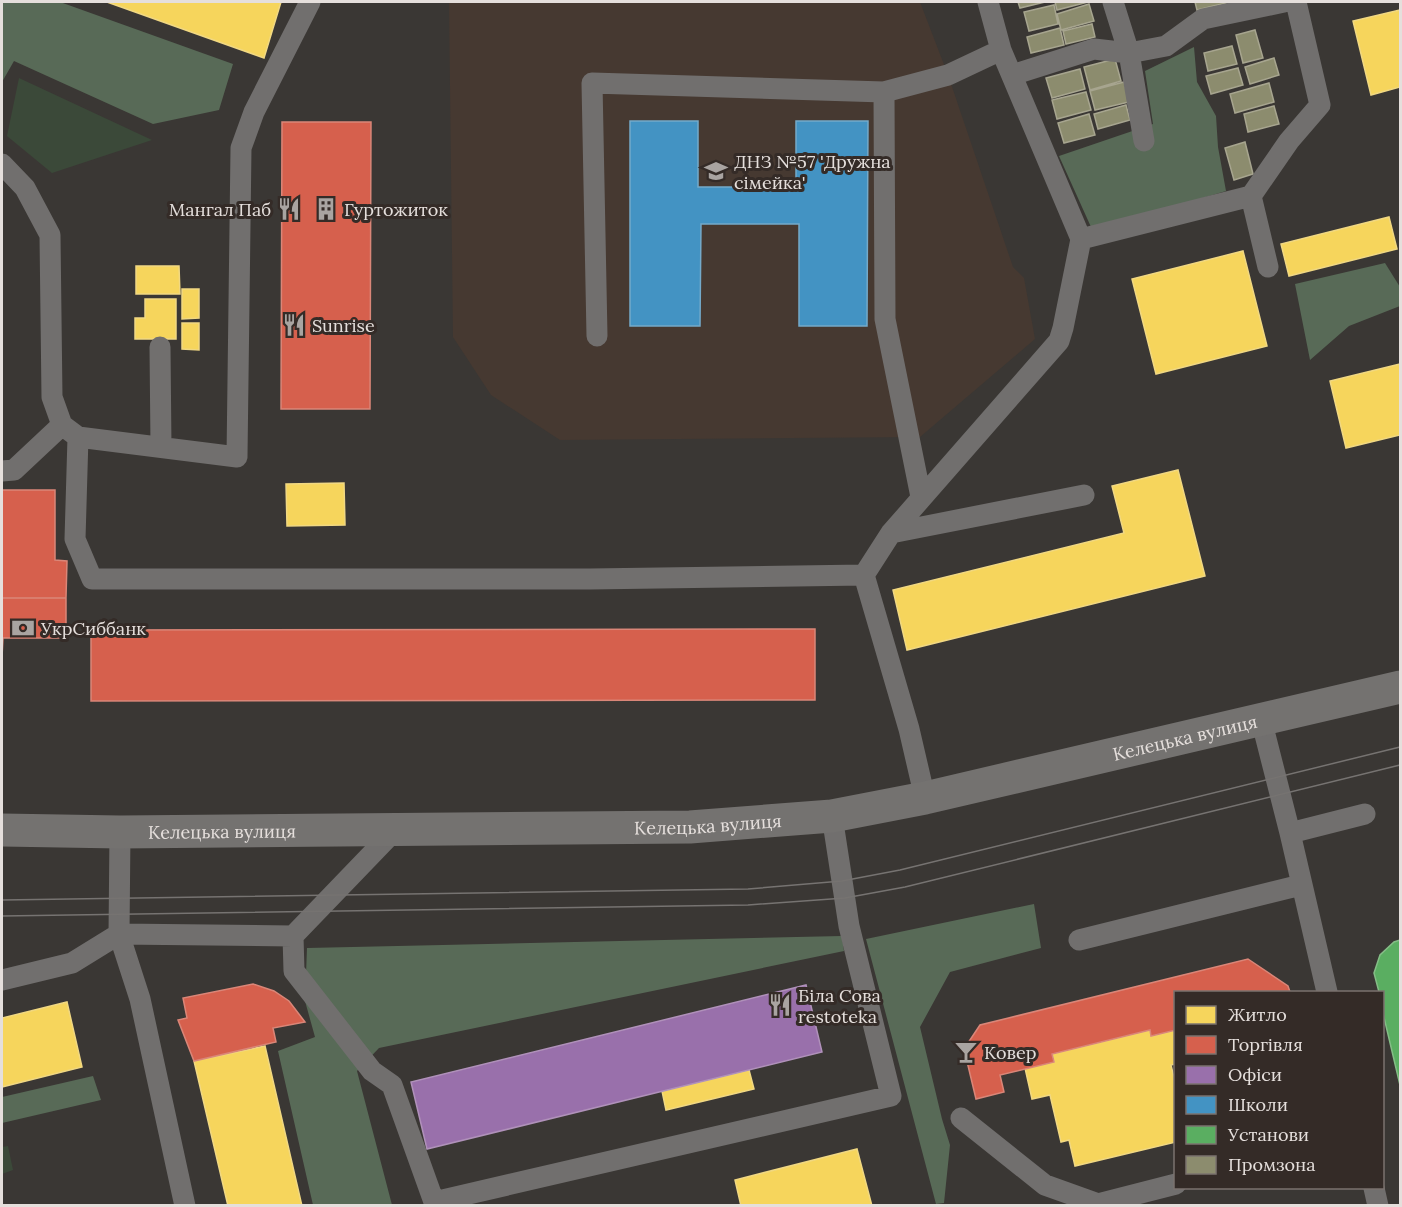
<svg xmlns="http://www.w3.org/2000/svg" width="1402" height="1207" font-family="Lora,serif">
<style>
.built{fill:#463931}
.green{fill:#3b4939}
.forest{fill:#586a57}
.homes{fill:#f6d55c;stroke:#f1d882;stroke-width:1.5}
.shops{fill:#d6604d;stroke:#da8678;stroke-width:1.5}
.offices{fill:#9970ab;stroke:#b091ba;stroke-width:1.5}
.schools{fill:#4393c3;stroke:#74aaca;stroke-width:1.5}
.public{fill:#5aae61;stroke:#84bd86;stroke-width:1.5}
.industry{fill:#8c8c6e;stroke:#a7a58f;stroke-width:1.5}
.lines{fill:none;stroke-linecap:round;stroke-linejoin:round}
.service{stroke:#716f6e;stroke-width:21}
.secondary{stroke:#747270;stroke-width:33}
.tram{stroke:#767371;stroke-width:1.5}
.labels{text-anchor:middle;dominant-baseline:central;stroke-width:6;stroke-linejoin:round;paint-order:stroke}
.poi-label{font-size:18px;fill:#e5dfdc;stroke:#342b27;text-anchor:start}
.street-label{font-size:18px;fill:#e5dfdc;stroke:#342b27}
</style>
<rect width="100%" height="100%" fill="#3a3734"/>
<path class="built" d="M449,2h471l28,73 65,192 11,11 11,61 -115,98 -360,3 -69,-45 -38,-58z"/>
<path class="green" d="M19,78l133,62 -100,33 -45,-37z
M8,1146l5,24 -11,4v-27z"/>
<path class="forest" d="M2,2h58l173,62 -14,46 -66,14 -139,-63 -12,21z
M1194,47l3,35 19,34 2,31 8,44 -104,31 -31,5 -32,-71 94,-32 -8,-53z
M1385,263l15,24v19l-51,20 -39,34 -15,-76z
M1034,904l7,44 -91,24 -30,55 22,92 8,26 -6,58 -8,1 -70,-265z
M842,936l2,15 -465,97 -22,23 35,134h-79l-35,-154 37,-14 -10,-36 2,-53z
M93,1076l8,24 -99,23v-26z"/>
<path class="homes" d="M107,2h174l-17,56z
M1400,10v77l-29,8 -18,-74z
M1389,217l8,32 -108,27 -8,-32z
M1243,251l24,95 -111,28 -24,-95z
M136,266h43l1,28h-44z
M182,289h17v29l-17,1z
M145,299h31v40h-41v-21h10z
M182,323h17v27l-17,-1z
M1400,364v71l-54,13 -16,-67z
M1178,470l27,106 -298,74 -14,-60 231,-57 -12,-47z
M344,483l1,42 -58,1 -1,-42z
M67,1002l15,65 -80,20v-69z
M1150,1030l1,6 25,-6v34l-5,1 5,21v27h-2l2,29 -101,24 -6,-26 -8,2 -11,-47 -18,4 -7,-31 29,-6 -2,-8z
M265,1046l37,160h-74l-34,-145z
M749,1070l5,19 -88,21 -4,-19z
M857,1149l15,57h-131l-6,-26z"/>
<path class="shops" d="M282,122h89l-1,287h-89z
M2,490h53v70l12,1 -1,37h-64z
M2,598h64v40h-63l-1,19z
M815,629v71l-724,1v-71z
M1248,959l40,27 2,6h-114v38l-25,6 -1,-6 -98,24 2,8 -54,13 4,17 -28,7 -12,-50 16,-24z
M253,984l21,7 15,10 16,21 -32,6 3,14 -82,19 -16,-41 9,-2 -4,-20z"/>
<path class="offices" d="M806,985l16,67 -395,97 -16,-67z"/>
<path class="schools" d="M630,121h68v66h98v-66h72l-1,205h-68v-102h-98l-1,102h-70z"/>
<path class="public" d="M1400,940v145l-18,-76v-17h-3l-5,-19 6,-18 14,-13z"/>
<path class="industry" d="M1018,2h27l-25,6z
M1055,2h33l-31,8z
M1195,2h35l-33,8z
M1089,4l5,17 -33,9 -4,-16z
M1054,5l4,19 -29,7 -5,-19z
M1092,24l3,13 -29,7 -3,-13z
M1060,28l4,17 -33,8 -4,-16z
M1255,30l8,28 -20,5 -7,-28z
M1232,46l5,18 -29,7 -4,-18z
M1274,58l5,17 -29,9 -5,-17z
M1115,59l6,22 -31,9 -6,-23z
M1238,68l5,17 -32,9 -5,-18z
M1080,69l5,20 -33,9 -6,-20z
M1124,82l5,20 -34,8 -5,-19z
M1269,83l5,19 -39,11 -5,-19z
M1086,92l5,18 -34,9 -5,-19z
M1126,105l4,15 -32,9 -4,-15z
M1274,106l5,18 -31,8 -4,-18z
M1089,114l6,21 -31,8 -6,-20z
M1245,142l8,32 -19,6 -9,-32z"/>
<g class="lines">
<path class="service" d="M1012,75l82,-26 35,4 -16,-51
M884,92l1,227 36,178
M1144,141l-15,-88 37,-7 37,-27 81,-17
M2,164l23,24 25,47 2,162 10,28 16,12 -3,102 17,40h498l274,-4
M1251,196l17,71
M1081,239l170,-43 38,-55 31,-36 -24,-103
M597,336l-5,-253 292,9 64,-17 53,-25
M160,347l1,100
M78,437l159,20 4,-309 13,-36 56,-110
M2,471l12,-1 48,-45
M891,533l193,-38
M1261,719l29,114 37,159
M925,798l-16,-69 -45,-154 27,-42 168,-192 4,-13 18,-89 -80,-189 -13,-48
M120,832l-1,102 21,65 45,207
M1290,833l75,-19
M293,936l103,-107
M1079,940l222,-55
M2,980l70,-17 47,-29 174,2 1,35 78,100 20,14 42,117 457,-106 -42,-170 -17,-110
M961,1118l84,67 53,19 78,-20
M1374,1188l4,18"/>
<path class="secondary" id="s1" d="M2,830l118,2 570,-5 142,-11 93,-18 475,-111"/>
<path class="tram" d="M2,900l746,-11 94,-8 58,-11 500,-123
M2,916l746,-11 97,-7 60,-11 495,-122"/>
</g>
<defs>
<g id="school-bare" transform="scale(1.8)"><path d="M0-5L7-2L0 1L-7-2ZM-4 1L0 2.5L4 1V4Q0 6-4 4Z" fill="#a9a4a1" stroke="#342b27" stroke-width="2.5" paint-order="stroke"/></g>
<g id="restaurant-bare" transform="scale(1.8)"><path d="M-5-6h1v4h1v-4h1v4h1v-4h1v5L-1.5 .5V6h-2V.5L-5-1ZM5-6V6H3V1.5H1.5Q1.5-4 5-6Z" fill="#a9a4a1" stroke="#342b27" stroke-width="2.5" paint-order="stroke"/></g>
<g id="building-bare" transform="scale(1.8)"><path d="M-4-6H4V6H1V3H-1V6H-4ZM-2.5-4.3h1.7v1.8h-1.7ZM.8-4.3h1.7v1.8H.8ZM-2.5-1h1.7V.8h-1.7ZM.8-1h1.7V.8H.8Z" fill="#a9a4a1" stroke="#342b27" stroke-width="2.5" paint-order="stroke"/></g>
<g id="bank-bare" transform="scale(1.8)"><path d="M-6-4H6V4H-6ZM0-2.3a2.3 2.3 0 1 0 0 4.6a2.3 2.3 0 1 0 0-4.6Z" fill="#a9a4a1" stroke="#342b27" stroke-width="2.5" paint-order="stroke"/></g>
<g id="bar-bare" transform="scale(1.8)"><path d="M-6-5H6L.8 .8V4.5H3.5V6h-7V4.5H-.8V.8Z" fill="#a9a4a1" stroke="#342b27" stroke-width="2.5" paint-order="stroke"/></g>
</defs>
<g fill-rule="evenodd">
<use href="#school-bare" x="716" y="171"/>
<use href="#restaurant-bare" x="289" y="209"/>
<use href="#building-bare" x="326" y="209"/>
<use href="#restaurant-bare" x="294" y="325"/>
<use href="#bank-bare" x="23" y="628"/>
<use href="#restaurant-bare" x="780" y="1005"/>
<use href="#bar-bare" x="966" y="1052"/>
</g>
<g class="labels">
<g class="poi-label">
<text x="734" y="161">ДНЗ №57 'Дружна<tspan x="734" dy="21">сімейка'</tspan></text>
<text x="271" y="209" text-anchor="end">Мангал Паб</text>
<text x="344" y="209">Гуртожиток</text>
<text x="312" y="325">Sunrise</text>
<text x="41" y="628">УкрСиббанк</text>
<text x="798" y="995">Біла Сова<tspan x="798" dy="21">restoteka</tspan></text>
<text x="984" y="1052">Ковер</text>
</g>
<g class="street-label">
<text stroke="none"><textPath href="#s1" startOffset="1192">Келецька вулиця</textPath></text>
<text stroke="none"><textPath href="#s1" startOffset="706">Келецька вулиця</textPath></text>
<text stroke="none"><textPath href="#s1" startOffset="220">Келецька вулиця</textPath></text>
</g>
</g>
<rect width="1402" height="1207" fill="none" stroke="#e5dfdc" stroke-width="6"/>
<rect x="1174" y="991" width="210" height="198" fill="#342b27" stroke="#7b736f" stroke-width="1.5"/>
<rect x="1186" y="1006" width="30" height="18" fill="#f6d55c" stroke="#7b736f" stroke-width="1.5"/>
<text x="1228" y="1021" font-size="18" fill="#e5dfdc">Житло</text>
<rect x="1186" y="1036" width="30" height="18" fill="#d6604d" stroke="#7b736f" stroke-width="1.5"/>
<text x="1228" y="1051" font-size="18" fill="#e5dfdc">Торгівля</text>
<rect x="1186" y="1066" width="30" height="18" fill="#9970ab" stroke="#7b736f" stroke-width="1.5"/>
<text x="1228" y="1081" font-size="18" fill="#e5dfdc">Офіси</text>
<rect x="1186" y="1096" width="30" height="18" fill="#4393c3" stroke="#7b736f" stroke-width="1.5"/>
<text x="1228" y="1111" font-size="18" fill="#e5dfdc">Школи</text>
<rect x="1186" y="1126" width="30" height="18" fill="#5aae61" stroke="#7b736f" stroke-width="1.5"/>
<text x="1228" y="1141" font-size="18" fill="#e5dfdc">Установи</text>
<rect x="1186" y="1156" width="30" height="18" fill="#8c8c6e" stroke="#7b736f" stroke-width="1.5"/>
<text x="1228" y="1171" font-size="18" fill="#e5dfdc">Промзона</text>
</svg>
